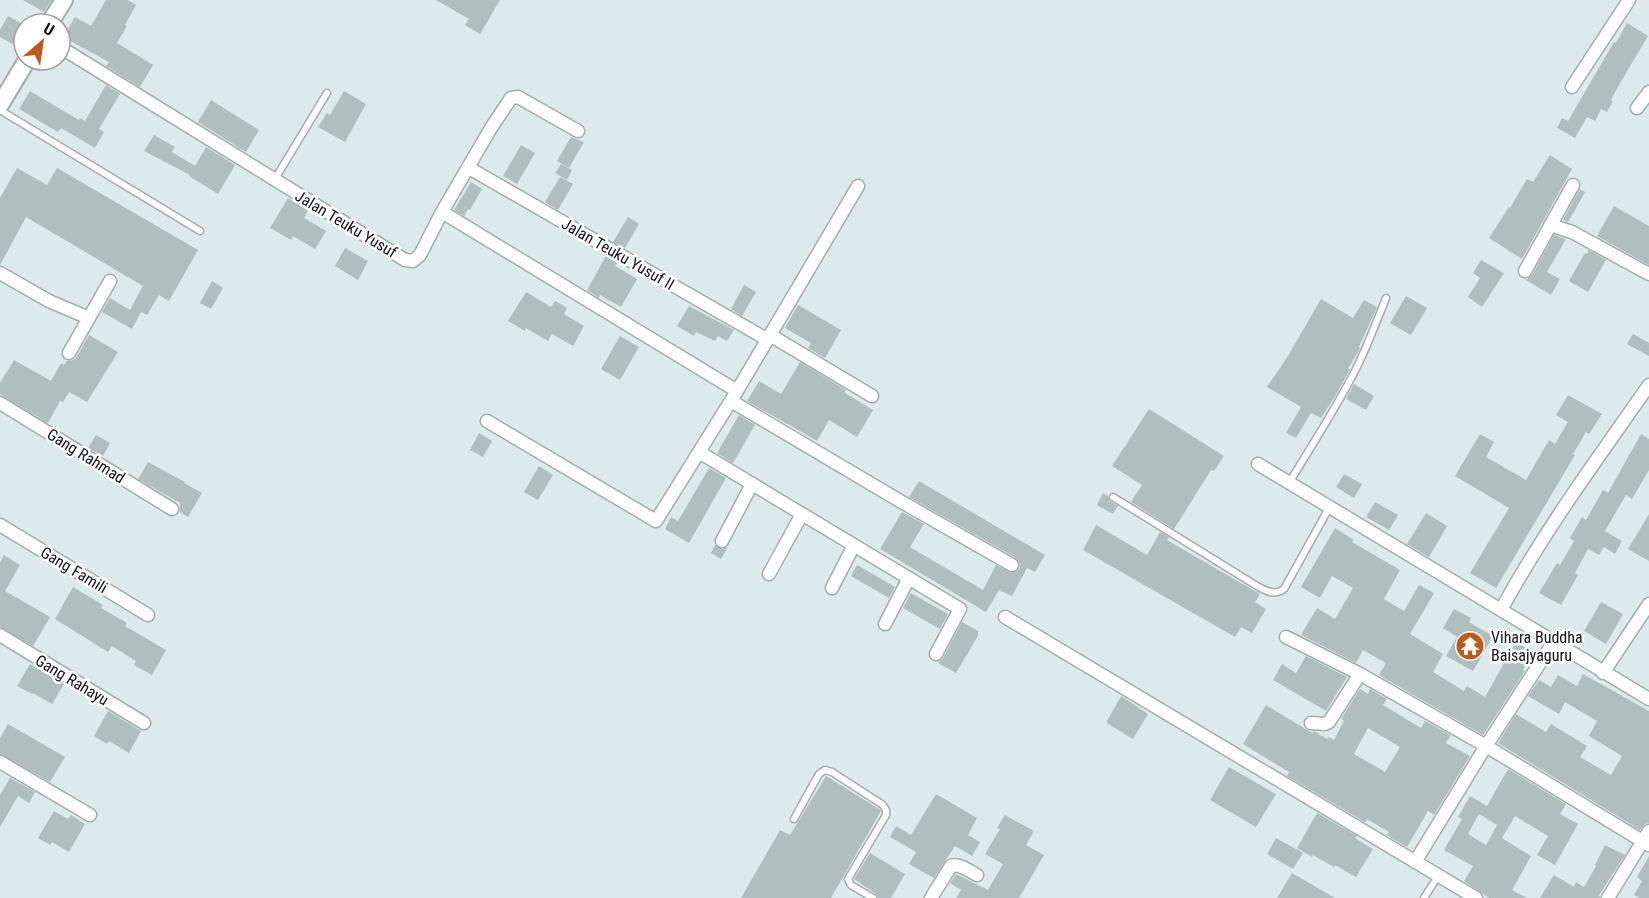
<svg xmlns="http://www.w3.org/2000/svg" width="1649" height="898" font-family="'Roboto Condensed',sans-serif">
<style>
.building{fill:#b0bebe;fill-rule:evenodd}
.lines{fill:none;stroke-linecap:round;stroke-linejoin:round}
.lane-casing{stroke:#a0aeae;stroke-width:9}
.street-casing{stroke:#a0aeae;stroke-width:15}
.secondary-casing{stroke:#a0aeae;stroke-width:20}
.lane{stroke:#fff;stroke-width:6}
.street{stroke:#fff;stroke-width:12}
.secondary{stroke:#fff;stroke-width:16}
.labels{text-anchor:middle;dominant-baseline:central;stroke-width:5;stroke-linejoin:round;paint-order:stroke}
.street-label{font-size:16px;fill:#0e1213;stroke:#fff}
.poi-label{font-size:16px;fill:#0e1213;stroke:#fff;text-anchor:start}
</style>
<rect width="100%" height="100%" fill="#dceaeb"/>
<path class="building" d="M23,0h29l-8,12z
M106,0h22l8,5 -11,20 2,1 -10,17 36,22 -13,22 -34,-21 3,-4 -46,-25 12,-20 16,9z
M436,0h64l-20,34 -15,-9 4,-6z
M8,16l16,9v25l-24,-13v-7z
M1627,23l21,13 -32,54 -5,10 2,1 -6,11 -6,-3 -6,12 -8,-4 -12,21 -18,-10 5,-10 6,3 46,-79 2,1z
M106,85l14,9 -21,35 5,3 -9,16 -34,-20 -3,4 -39,-23 11,-18 49,29 1,-2 5,3z
M344,91l22,13 -21,38 -27,-15 9,-14 3,2z
M211,100l48,30 -13,22 -48,-30z
M154,135l21,12 -3,5 23,14 11,-19 29,18 -17,29 -29,-18 1,-1 -46,-24z
M571,137l13,5 -15,26 -12,-7z
M521,145l14,8 -18,31 -14,-8z
M1550,155l22,14 -50,90 -33,-21 20,-31 1,1 17,-29 6,3z
M561,164l11,6 -5,10 -12,-7z
M17,168l30,17 10,-17 141,82 -29,51 -10,-6 -12,20 -6,-3 -9,17 -30,-17 8,-14 20,12 13,-24 -117,-69 -26,48v-67z
M560,177l13,7 -15,26 -13,-8z
M471,182l11,7 -12,21 -2,-1 -4,7 -10,-6z
M1580,189l5,3 -10,18 -7,12 -5,-2z
M288,198l20,12 -4,8 22,13 -11,18 -22,-13 -2,4 -21,-12z
M1614,206l35,20v39l-52,-29z
M628,217l11,7 -14,24 -12,-6z
M1554,235l12,4 -19,33 13,7 -9,16 -25,-15 6,-5z
M345,248l23,13 -10,19 -23,-14z
M1589,250l17,10 -18,32 -19,-11 16,-28 2,1z
M606,256l11,7 -2,3 2,1 20,12 -16,28 -21,-12 -1,3 -12,-8z
M1481,260l23,13 -22,34 -14,-10 12,-19 -7,-5z
M212,281l11,7 -12,21 -11,-6z
M744,285l12,7 -14,24 -11,-7z
M526,292l25,15 4,-6 12,7 -3,6 20,12 -11,20 -21,-12 -4,7 -22,-13 -1,3 -17,-10z
M1406,296l21,12 -16,27 -21,-12z
M1321,299l32,19 11,-18 13,7 -18,40 1,1 -2,4 -10,17h2l-13,24 -16,25 -10,-5 -15,25 -10,-5 15,-26 -34,-20 21,-31z
M798,305l43,25 -16,28 -17,-10 3,-5 -26,-15z
M689,306l45,24 -7,11 -9,-5 -3,5 -19,-9 -2,4 -17,-10z
M1633,334l16,9v13l-22,-12z
M89,335l29,17 -31,50 -18,-10 -6,10 -3,-1 -12,22 -48,-29v-11l14,-23 37,21 10,-18 3,2 3,-4 6,-1 3,-2z
M620,336l19,11 -19,33 -19,-11z
M800,362l46,28 -1,3 28,17 -16,27 -28,-17 -12,21 -70,-40 12,-20 22,13z
M1354,384l20,12 -8,14 -20,-11z
M1568,395l34,19 -13,20 -3,-2 -13,22 2,1 -79,133 -26,-15 39,-65 -54,-32 25,-42 14,8 -8,15 40,23 23,-40 6,4 13,-22 -12,-7z
M1149,409l75,47 -10,15 -3,-1 -37,59 -43,-27 11,-17 -30,-19z
M739,415l16,10 -22,38 -16,-10z
M479,433l13,8 -9,16 -13,-7z
M1641,434l8,5v31l-17,29 -6,-4 -21,36 17,10 -7,13 -11,-7 -5,8 -11,-6 -13,24 3,2 -17,30 -22,-12 18,-30 3,2 14,-24 -4,-3 12,-21 4,3 17,-30 5,3z
M96,435l14,8 -7,13 -15,-8z
M148,462l37,20 -1,1 18,10 -14,24 -8,-5v-9l-42,-24z
M539,466l14,9 -15,25 -14,-8z
M709,468l17,10 -37,65 -24,-14 6,-12 7,4z
M1344,474l18,10 -8,14 -18,-11z
M919,481l126,74 -10,17 -8,-4 -15,28 -13,-6 -13,22 -106,-63 22,-37 22,12 -14,23 73,43 13,-25 15,8 8,-3 1,-6 -4,-6 -107,-61z
M1103,493l5,3 2,5 8,5 -5,8 -16,-9z
M1375,502l23,13 -9,15 -23,-13z
M1426,513l21,13 -18,31 -22,-13z
M1649,514v47l-21,-12z
M1096,525l51,30 13,-23 9,5 -2,3 93,54 -5,8 11,7 -14,24 -11,-6 -6,10 -152,-87z
M1335,528l19,12 -2,2 48,28 -16,29 20,12 15,-26 15,8 -24,41 33,20 -10,18 31,19 3,-5 18,11 31,-55 17,10 -10,18 2,1 -42,64 -104,-60 7,-12 -23,-13 -7,13 -55,-28 16,-27 18,11 18,-31 -21,-12 -12,22 -19,-11z
M715,545l7,4 6,-2 -7,12 -10,-6z
M4,555l16,10 -15,26 45,26 -17,29 -33,-19v-64z
M857,565l38,22 -6,11 -38,-22z
M73,587l30,18 -2,3 26,15 -2,3 41,24 -14,25 -18,-10 2,-4 -24,-15 -4,6 -53,-33z
M911,593l37,21 -8,15 -37,-21z
M1601,602l22,12 -17,30 -22,-13z
M1454,609l17,9 -2,4 24,14 -20,35 -27,-15 11,-19 -14,-9z
M962,622l16,9v5l-22,37 -18,-10 5,-5z
M1306,656l41,21 -21,34 -53,-31 9,-16 14,9z
M30,664l34,20 -12,20 -19,-11 -1,1 -15,-8z
M1583,674l66,37v112l-4,1 -5,6 -142,-87 18,-29 30,18 5,-8 36,22 -7,11 31,18 11,-19 -33,-20 8,-15 -32,-19 -6,12 -31,-18 11,-16 12,7 7,-12 19,11z
M1360,689l8,5 2,-5 17,10 -4,6 38,23 4,-7 26,14 -5,8 24,13 -36,59 -6,-4 -21,36 -20,-12 2,-3 -22,-13 -2,3 -78,-46 2,-4 -46,-28 23,-39 46,28 2,-2 13,8 2,-2 5,3 10,-19 -3,-2zM1368,728l32,19 -15,25 -31,-18z
M1121,696l27,18 -15,25 -26,-16v-2z
M108,711l33,20 -12,22 -20,-12 -2,3 -13,-8z
M8,724l57,33 -15,25 -50,-28v-16z
M1229,767l47,27 -20,33 -46,-27z
M1508,769l58,35 -6,10 18,10 -23,41 -18,-10 11,-19 -33,-20 -13,22 29,18 -19,34 15,8h-38l-25,-17 9,-15 -29,-16 18,-31 -4,-2 12,-21 17,10zM1479,814l18,11 -11,20 -18,-11z
M826,776l53,33 2,2 -50,87h-90l39,-68 10,5z
M10,778l25,14 -6,11 -11,-7 -18,31v-32z
M936,794l41,24 -9,17 12,7 -8,14 -17,-10 -21,32 -25,-14 7,-12 -26,-15 6,-11 15,9z
M54,811l14,8 3,-4 14,9 -16,28 -17,-10 -2,3 -12,-7z
M1317,813l40,23 -2,2 18,11 -17,28 -21,-12 -1,2 -21,-12 -1,2 -15,-9z
M1005,815l29,16 -8,14 18,10 -25,43h-63l5,-8 -11,-7 6,-9 32,16 15,-26 -18,-10 15,-25 -3,-1z
M1276,838l27,15 -10,16 -26,-15z
M1605,845l20,10 -26,40 1,3h-60l14,-23 20,12 2,-5 8,5 12,-21 -1,-1z
M870,853l35,21 -14,24h-13l-2,-4 -22,-15z
M1649,856v42h-9l-6,-3 8,-14 -5,-4z
M1292,873l43,25h-58z"/>
<g class="lines">
<g class="lane-casing">
<path id="lane" d="M0,110l200,121
M275,179l52,-86
M1289,483c23,-38 48,-76 68,-116 11,-23 20,-46 29,-69
M1113,497l144,89c9,5 18,10 27,3l45,-81
M794,819l25,-45 6,-4 7,2 51,33 3,5v5l-38,64 3,6 22,13
M1424,898l14,-22"/>
</g>
<g class="street-casing">
<path id="street" d="M60,47l345,213 8,1 7,-6 22,-43 295,179
M1572,87l57,-87
M1637,108l12,-16
M469,168l299,172
M442,212l49,-84 20,-30 7,-1 60,34
M1550,225l22,7 77,42
M1525,271l48,-86
M0,273l49,28 40,17
M770,335l102,61
M69,353l41,-72
M731,401l169,100 112,64
M0,403l172,106
M487,421l169,100 81,-130 121,-205
M699,452l261,157 -24,45
M1258,464l391,235
M0,525l148,90
M722,541l30,-57
M769,574l33,-60
M832,588l22,-43
M1501,610c43,-79 97,-152 148,-225
M1005,617l471,281
M885,624l24,-46
M0,635l144,88
M1286,637l74,37 126,72 163,99
M1603,673l46,-69
M1311,723l14,1 4,-2 31,-48
M0,762l90,53
M1415,862l71,-116 67,-103
M931,898l20,-32c9,-3 18,5 26,9
M1608,898l41,-67"/>
</g>
<g class="secondary-casing">
<path id="secondary" d="M49,24l15,-24
M0,105l27,-45"/>
</g>
<use href="#lane" class="lane"/>
<use href="#street" class="street"/>
<use href="#secondary" class="secondary"/>
</g>
<defs>
<g id="temple-disc" transform="scale(1.5)"><circle r="9.5" fill="#bd5b1c" stroke="#fff"/><path d="M0-6L5-2H3V0L6.5 2.5H4V6H1.5V3h-3V6H-4V2.5H-6.5L-3 0V-2H-5Z" fill="#fff"/></g>
</defs>
<g fill-rule="evenodd">
<use href="#temple-disc" x="1470" y="646"/>
</g>
<g class="labels">
<g class="street-label">
<text transform="translate(346 224) rotate(31)">Jalan Teuku Yusuf</text>
<text transform="translate(618 254) rotate(30)">Jalan Teuku Yusuf II</text>
<text transform="translate(86 456) rotate(32)">Gang Rahmad</text>
<text transform="translate(74 570) rotate(31)">Gang Famili</text>
<text transform="translate(72 680) rotate(31)">Gang Rahayu</text>
</g>
<g class="poi-label">
<text x="1491" y="637">Vihara Buddha<tspan x="1491" dy="18">Baisajyaguru</tspan></text>
</g>
</g>
<g transform="translate(42 42) rotate(29)"><circle r="28" fill="#ffffff" stroke="#9fa0a1" stroke-width="1.5"/>
<path d="M0-4.5L10 22L0 15L-10 22Z" fill="#bd5b1c"/>
<text y="-9" font-size="16" font-weight="bold" text-anchor="middle" fill="#0e1213">U</text>
</g>
</svg>
